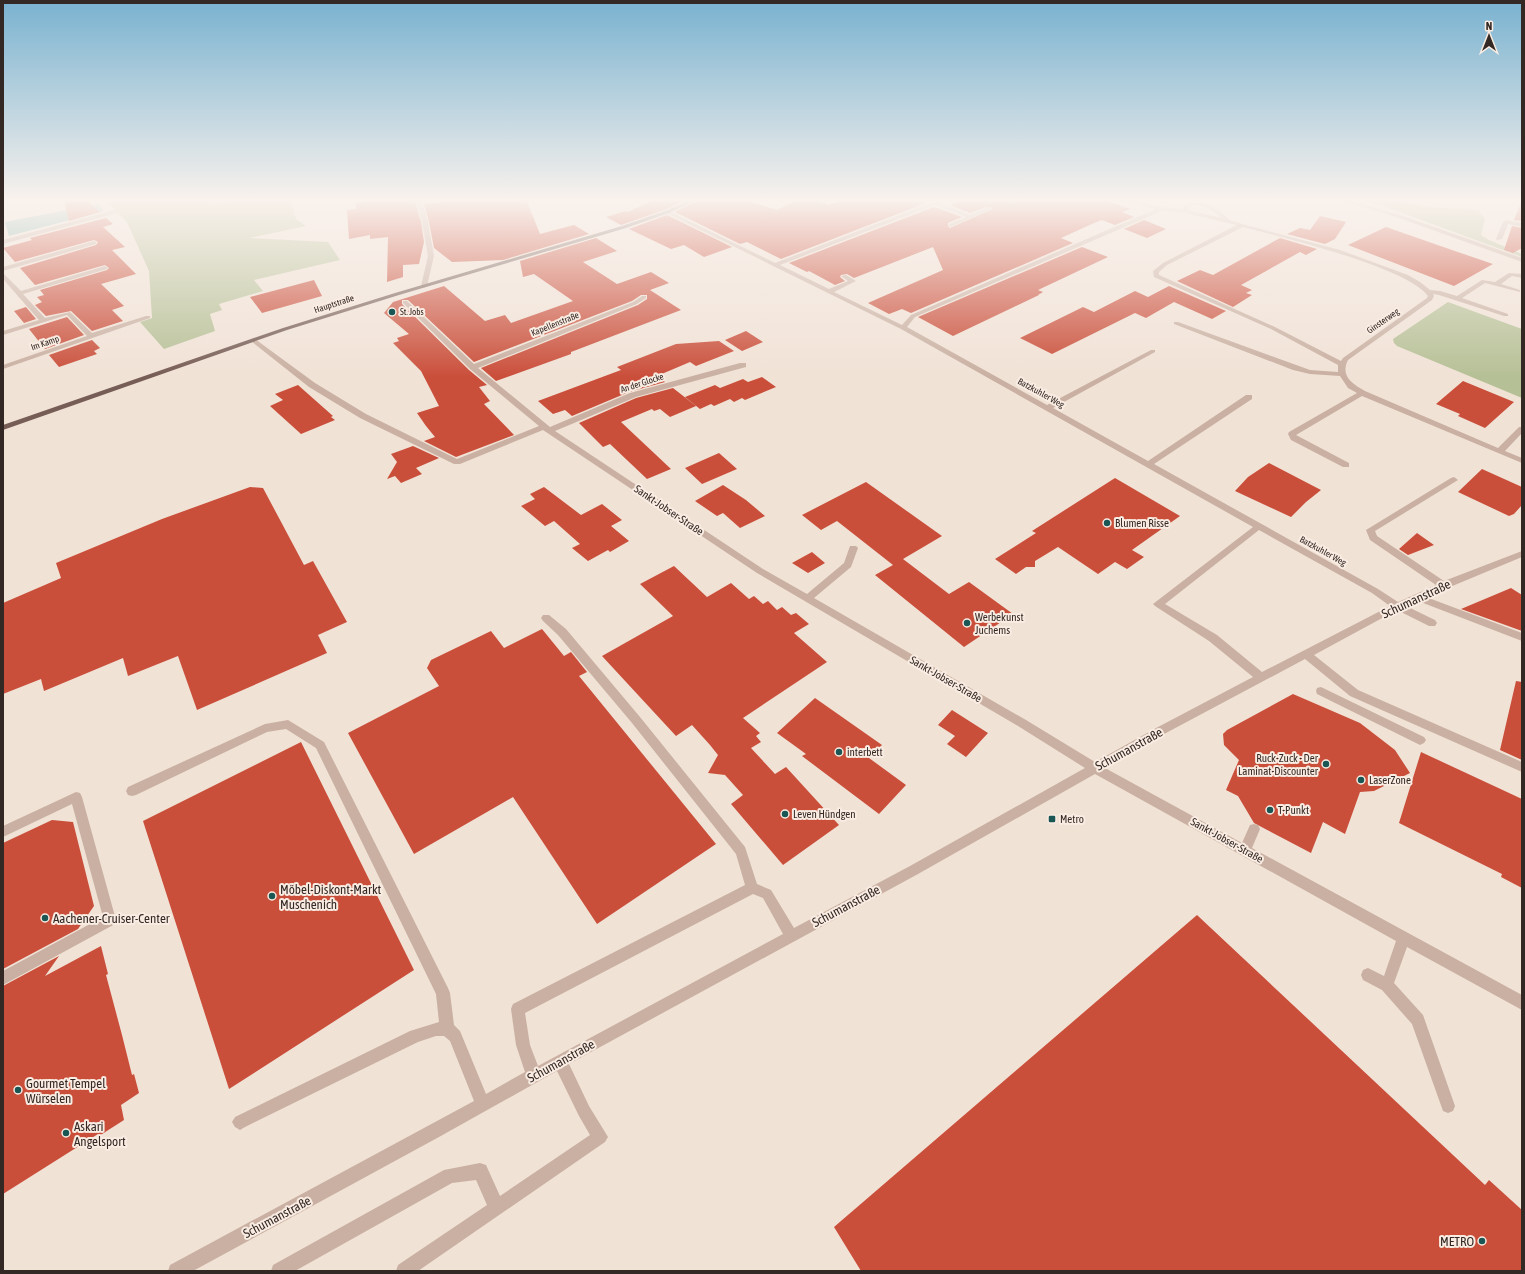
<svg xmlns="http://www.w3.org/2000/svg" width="1525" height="1274" font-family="'Asap Condensed',sans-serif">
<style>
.green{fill:#b6c096}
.water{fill:#74afab}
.building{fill:#ca4f3b}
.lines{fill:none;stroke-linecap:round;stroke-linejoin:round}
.minor{fill:#c9b0a2;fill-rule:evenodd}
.major{fill:#765d55;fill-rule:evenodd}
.poi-dot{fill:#195654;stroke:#f9ece2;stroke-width:1.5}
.labels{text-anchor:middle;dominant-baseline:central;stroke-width:4;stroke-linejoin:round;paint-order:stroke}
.far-street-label{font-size:9px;fill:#342825;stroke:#f9ece2}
.far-poi-label{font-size:9px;fill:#342825;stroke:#f9ece2;text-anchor:start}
.street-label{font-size:11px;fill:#342825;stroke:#f9ece2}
.poi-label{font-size:11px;fill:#342825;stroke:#f9ece2;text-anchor:start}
.near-street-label{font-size:13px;fill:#342825;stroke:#f9ece2}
.near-poi-label{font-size:13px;fill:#342825;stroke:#f9ece2;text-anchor:start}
</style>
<rect width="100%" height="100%" fill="#f1e2d6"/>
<path class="green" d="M104,199h103l3,5 29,-5h72l-20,2 5,18 10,7 -57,12 79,4 12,18 -86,20 9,11 -44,13 3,6 -12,4 5,17 -51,18 -24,-27 12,-4 -3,-47 -22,-49z
M1356,199h39l30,8 53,3 7,9 -4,16 8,5 33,14v3l-136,-50z
M1448,302l74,27v69l-125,-52 -3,-3 -1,-4z"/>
<path class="water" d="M98,204l6,7 -95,25 -4,-14z"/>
<path class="building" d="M64,199h21l15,13 -31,9z
M377,199h37l7,23 3,20 -5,22 -16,1v12l-16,5 1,-45 -18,2v-4l-21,4 -2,-29 10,-1 -2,-6 22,-3z
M464,199h62l14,35 34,-9 15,9 -86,26 -51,2 -18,-14 -5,-26 -5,-18z
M656,199h33l-25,11 -43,15 -15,-8 20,-6 2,1z
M700,199h41l36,11 22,-11 7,2 7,-2 16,6 17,-6h68l12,4 -145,56 -34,-17 -7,2 -65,-32z
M967,199h40v2l5,2 8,-4h82l28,10 -8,3 12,5 -19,8 -13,-5 -8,3 -33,15 12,5 -162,70 -9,-4 -13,5 -21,-11 75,-33 -10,-23 -79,31 -7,-4 -6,1 -1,2 5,4 -10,4 -26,-14 -2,1 -18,-9 145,-56 28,10 -14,6v3l2,2 43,-19 -1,-1 -6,-1 -16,6 -20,-8z
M1520,205l2,1v15l-8,-1z
M667,215l65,32 -28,10 -20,-12 -13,4 -42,-20z
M1320,216l26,6 -11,17 -10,5 -38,-10 13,-6 10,2z
M106,218l7,6 -10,3 22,20 -13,3 24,24 -35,10 23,22 -12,4 11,11 -31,10 -21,-20 -25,5 -11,-11 7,-3 -5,-5 7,-2 -4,-5 67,-20 2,-2 -4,-3 -70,20 -15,-17 76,-23 2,-3 -4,-2 -79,22 -12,-14 29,-8 -2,-2z
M1144,220l22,9 -19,9 -23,-9z
M1512,226l10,2v20l-9,5 -9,-3z
M1386,227l66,23 41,14 -39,22 -106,-41z
M596,238l21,13 -34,11 34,22 34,-12 18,11 -19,7 31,20 -110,42v2l-75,27 -15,-13 157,-63 9,-6v-4h-6l-9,6 -158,61 -66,-62h-6v4l67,66 18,15 -8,2 11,14 -6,3 30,31 -58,22 -32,-16 11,-4 -9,-11 -9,-13 22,-7 -18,-35 -28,-28 6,-2 -2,-3 12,-4 -25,-21 9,-11 51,-16 41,35 20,-6 6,8 62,-22 -39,-27 -11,3 -3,-16z
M1280,238l37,11 -11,6 -6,-3 -59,33 11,5 -6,3 6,2 -19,12 -56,-26 23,-11 13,5z
M1082,247l26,10 -70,33 5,2 -5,3h1l-86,41 -35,-19z
M314,280l8,16 -60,17 -12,-16z
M1169,286l57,25 -14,8 -38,-17 -28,16 -11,-5 -83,41 -32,-16 63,-31 11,5 41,-21 13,6z
M26,307l10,12 -12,4 -10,-12z
M67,317l17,18 -39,14 -16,-20z
M746,331l17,11 -21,9 -17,-11z
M92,340l8,8 -6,3 3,3 -38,13 -10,-12z
M719,341l15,10 -38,15 -6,-4 -33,14 8,6 -36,10 -57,24 -7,-6 -12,4 -15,-13 83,-31 -4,-3 59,-23z
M762,377l14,10 -31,13 -3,-2 -8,4 -4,-3 -16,7 -3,-2 -11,5 -15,-12 30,-12 5,3 23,-9 5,3z
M1463,381l51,21 -29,26 -27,-12 2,-2 -24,-10z
M298,385l35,31 -2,1 4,3 -34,14 -31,-28 13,-6 -8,-6z
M673,388l23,18 -26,11 -10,-8 -6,2 -2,-2 -31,13 50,47 -24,10 -37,-35 -7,3 -24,-24 57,-25z
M413,446l26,12 -23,10 6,6 -21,9 -6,-7 -8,3 10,-17 -6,-8z
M719,453l18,16 -35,15 -17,-16z
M1269,463l52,27 -15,12 -15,15 -56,-26 13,-14z
M1482,469l40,18v18l-8,9 -5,2 -51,-24z
M1115,478l65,38 -48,34 12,7 -17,12 -12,-7 -17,12 -40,-27 -23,14v6h-9l-10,7 -21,-15 41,-26 -4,-2z
M866,482l76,54 -39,23 46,35 20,-12 44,32 -49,33 -89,-72 18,-10 -56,-44 -16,9 -19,-15z
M723,485l23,15 19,16 -25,12 -17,-15 -6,3 -22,-15z
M250,487l13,1 41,77 9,-4 34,61 -29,13 9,18 -130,57 -19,-54 -50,20 -5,-18 -79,33 -3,-12 -38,15v-91l58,-25 -5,-15 106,-44z
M544,487l37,28 21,-11 20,16 -11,6 18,15 -19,11 -2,-2 -20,11 -16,-13 8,-4 -26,-23 -9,5 -24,-20 14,-7 -5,-5z
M1417,533l17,12 -26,10 -9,-6z
M812,552l13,11 -17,10 -16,-10z
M674,566l33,31 24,-14 18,16 5,-3 9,8 5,-3 9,9 5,-3 9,8 5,-2 13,11 -15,9 33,29 -84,56 17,15 -4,3 5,6 -10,6 24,26 11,-7 53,58 -56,40 -52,-61 12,-9 -18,-20 -17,-2 10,-18 -8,-10 -18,-20 -16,11 -74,-80 71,-40 -33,-32z
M1511,588l11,7v36l-61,-22z
M542,629l22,27 7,-4 16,20 -8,4 137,168 -119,80 -84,-127 -99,57 -66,-121 91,-47 -12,-18 4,-8 60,-29 13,17z
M1516,681l6,1v78l-22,-10z
M1293,694l67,29 35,27 15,23 -36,18 -14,1 -15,42 -22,-12 -12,31 -57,-30 -16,-27 -12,-6 13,-30 -15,-15 -1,-11 4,-4z
M815,698l67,47 -13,13 37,27 -27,29 -77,-58 4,-2 -29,-21z
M952,710l36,23 -22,24 -19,-13 8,-8 -17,-11z
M301,742l113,228 -185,119 -86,-268z
M1421,752l101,47v89l-21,-11 1,-3 -103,-51z
M52,820l21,2 21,84 -16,23 -75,40v-126z
M1197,915l288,270 4,-5 33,30v61h-661l-27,-44z
M101,946l7,28 -2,1 16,60 10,40 2,-1 5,19 -18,12 3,15 -25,16 -1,-2 -95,60v-208l56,-30 -14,20z"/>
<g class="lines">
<path class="minor" d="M3,199h15l-15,4z
M415,199h30l-23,4 6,19 6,34 -7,30 -3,2 -3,-2 7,-30 -6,-34z
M941,199h7l-8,4 30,12 17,-7 5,1 -41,18 -2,-1v-2l17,-7 -31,-12 -155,60 49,24 19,-8 -7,-5 5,-1 10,6 -22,11 68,33 9,-10 245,-106 -41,-10h9l37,8 22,2 1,-4c20,-7 33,3 47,16l109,29 68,25 12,7 10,8 10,1 17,5 25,-16 13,2 14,-9 13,1v4l-10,-2 -11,8 19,6v2l-35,-9 -23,15 46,16v2h-4l-65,-21 -6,-1 1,2 -2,4 -84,60c-8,16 4,24 17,31l133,57 21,-21h3v6l-17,18 17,7v5l-160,-67 -66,39 53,28v4h-6l-52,-27 -3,-6 1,-2 68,-39 -9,-5 -8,-12 -30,-2 -17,-4 -119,-46v-2h4l132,48 28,2v-7l-67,-36 -117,-52 -1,-6 10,-8 74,-38 -52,-12 -23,-2 -247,106 -8,10 140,78 104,-55h4v2l-102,56 95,53 98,-66h6v4l-98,65 224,125 20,13 38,-17 -66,-45 -4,-10 85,-52 3,-1 4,3 -83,51 2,5 67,45 78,-30v6l-96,40 96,36v8l-104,-40 -12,5 29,14 2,3 -2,3h-6l-32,-16 -83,45 44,35 164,72v10l-172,-76 -45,-37 -139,74 -61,35 137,75 8,-18 4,-1 4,1 2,4 -8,19 270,147v15l-115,-63 -13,36 29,32 32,91 -2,5 -5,2 -5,-2 -31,-87 -30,-34 -19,-10 -2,-5 2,-5 5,-2 16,8 12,-35 -301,-167 -177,100 -349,190 20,42 19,31 -3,5 -187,129h-22l2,-6 89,-60 -11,-25 -24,3 -157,88h-24l2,-6 171,-95 36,-7 6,2 14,31 90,-61 -11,-19 -22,-45 -118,66 -246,134h-25l2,-6 304,-164 -24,-60 -6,-5h-8l-18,6 -173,85 -5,3 -5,-3 -3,-5 3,-5 175,-86 29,-9 -3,-28 -120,-246 -30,-19 -19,3 -131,63 -4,1 -4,-1 -2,-4 2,-4 137,-63 23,-4 36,22 124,246 2,5 4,32 6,6 26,63 39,-22 -9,-27 -5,-36 2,-5 232,-119 -9,-31 -104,-131 -74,-88 -15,-14 -2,-3 2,-3h6l17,14 74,88 105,130 12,37 14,6 23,38 116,-62 175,-98 -67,-42 -261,-153 -214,-143 -83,34h-6l-94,-46 -51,-31 -58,-46v-2h4l60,44 51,31 91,45 82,-33 -69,-57 -67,-66v-2h4l67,63 159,-62 9,-6h4v2l-9,6 -159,64 72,59 80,-34 110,-30h6v4l-110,30 -81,34 208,138 44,25 37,-31 6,-17h6l2,2 -7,19 -37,31 212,122 69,42 63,-35 95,-50 -44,-36 -54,-35 -2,-2 100,-77 -352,-198 -237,-117 5,-1 106,52zM1193,205c12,-1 20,6 29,13l-34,-8 1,-3zM1243,227c38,10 164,40 185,69l-1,2 -84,60 -2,3 -66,-34 -116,-52v-3l8,-7zM1259,530l113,63 18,13 -128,66 -45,-37 -52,-31zM753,894l10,4 20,36 -245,132 -8,-21 -5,-32z
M1010,199h9l-8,3 -3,-2z
M1337,199h8l58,17 119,42v4l-123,-44z
M115,210l2,1v2l-114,31v-4z
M1506,220l16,3v4l-14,-3 -6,15 -5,1 -1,-1 7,-17z
M94,241l2,1v2l-93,27v-4z
M105,266l3,2 -1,1 -84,25 22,24 25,-6 22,21 54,-17h4v2l-147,51v-4l84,-29 -20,-21 -64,20v-4l36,-11 -36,-41v-6l18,18z
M1321,687l103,50 2,3 -2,3 -4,2 -4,-2 -99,-49 -1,-3 1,-3z
M76,792l4,1 2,4 34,123 -1,4 -112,61v-14l100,-54 -31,-113 -69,33v-11z"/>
<path class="major" d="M692,199h7l-30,14 -43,15 -227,67 -112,35 -284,100v-5l280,-97 112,-35 227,-67 43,-15z"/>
</g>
<linearGradient id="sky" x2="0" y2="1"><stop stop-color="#79b2d0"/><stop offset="0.53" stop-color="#f9f2ed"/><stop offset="1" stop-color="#f9f2ed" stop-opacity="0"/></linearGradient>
<rect width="1525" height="377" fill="url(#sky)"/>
<g class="poi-dot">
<circle cx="392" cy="312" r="4"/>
<circle cx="1107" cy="523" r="4"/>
<circle cx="967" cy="623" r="4"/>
<circle cx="839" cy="752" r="4"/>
<circle cx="1326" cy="764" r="4"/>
<circle cx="1361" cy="780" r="4"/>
<circle cx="1270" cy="810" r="4"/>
<circle cx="785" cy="814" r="4"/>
<rect x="1048" y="815" width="8" height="8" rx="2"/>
<circle cx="272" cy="896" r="4"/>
<circle cx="45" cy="918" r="4"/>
<circle cx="18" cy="1090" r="4"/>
<circle cx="66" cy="1133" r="4"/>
<circle cx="1482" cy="1241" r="4"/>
</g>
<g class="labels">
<g class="far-street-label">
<text transform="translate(334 304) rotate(-18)">Hauptstraße</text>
<text transform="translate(1383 321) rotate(-35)">Ginsterweg</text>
<text transform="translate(555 324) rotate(-22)">Kapellenstraße</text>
<text transform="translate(45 343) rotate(-19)">Im Kamp</text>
<text transform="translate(642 383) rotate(-18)">An der Glocke</text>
<text transform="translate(1041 393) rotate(29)">Batzkuhler Weg</text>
<text transform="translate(1323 551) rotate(29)">Batzkuhler Weg</text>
</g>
<g class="far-poi-label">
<text x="400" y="312">St. Jobs</text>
</g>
<g class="street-label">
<text transform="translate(669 510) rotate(34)">Sankt-Jobser-Straße</text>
<text transform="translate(946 679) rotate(30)">Sankt-Jobser-Straße</text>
<text transform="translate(1227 840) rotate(29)">Sankt-Jobser-Straße</text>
</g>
<g class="poi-label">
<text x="1115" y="523">Blumen Risse</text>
<text x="975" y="617">Werbekunst<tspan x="975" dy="13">Juchems</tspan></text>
<text x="847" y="752">interbett</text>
<text x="1318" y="758" text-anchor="end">Ruck-Zuck - Der<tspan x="1318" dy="13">Laminat-Discounter</tspan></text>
<text x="1369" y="780">LaserZone</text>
<text x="1278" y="810">T-Punkt</text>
<text x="793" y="814">Leven Hündgen</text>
<text x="1060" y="819">Metro</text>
</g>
<g class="near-street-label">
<text transform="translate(1416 599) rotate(-25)">Schumanstraße</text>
<text transform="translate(1129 749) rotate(-29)">Schumanstraße</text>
<text transform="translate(846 906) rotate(-28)">Schumanstraße</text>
<text transform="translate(561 1061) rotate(-29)">Schumanstraße</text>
<text transform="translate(277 1217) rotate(-28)">Schumanstraße</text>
</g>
<g class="near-poi-label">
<text x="280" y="889">Möbel-Diskont-Markt<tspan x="280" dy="15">Muschenich</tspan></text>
<text x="53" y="918">Aachener-Cruiser-Center</text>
<text x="26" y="1083">Gourmet Tempel<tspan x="26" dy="15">Würselen</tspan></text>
<text x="74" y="1126">Askari<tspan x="74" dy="15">Angelsport</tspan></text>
<text x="1474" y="1241" text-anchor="end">METRO</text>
</g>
</g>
<rect width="1525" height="1274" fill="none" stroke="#342825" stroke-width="8"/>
<g transform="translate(1489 36)" stroke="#f9ece2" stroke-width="3" paint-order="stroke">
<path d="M0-3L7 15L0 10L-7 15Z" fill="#342825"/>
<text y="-6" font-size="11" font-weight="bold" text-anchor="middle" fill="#342825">N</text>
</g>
</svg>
